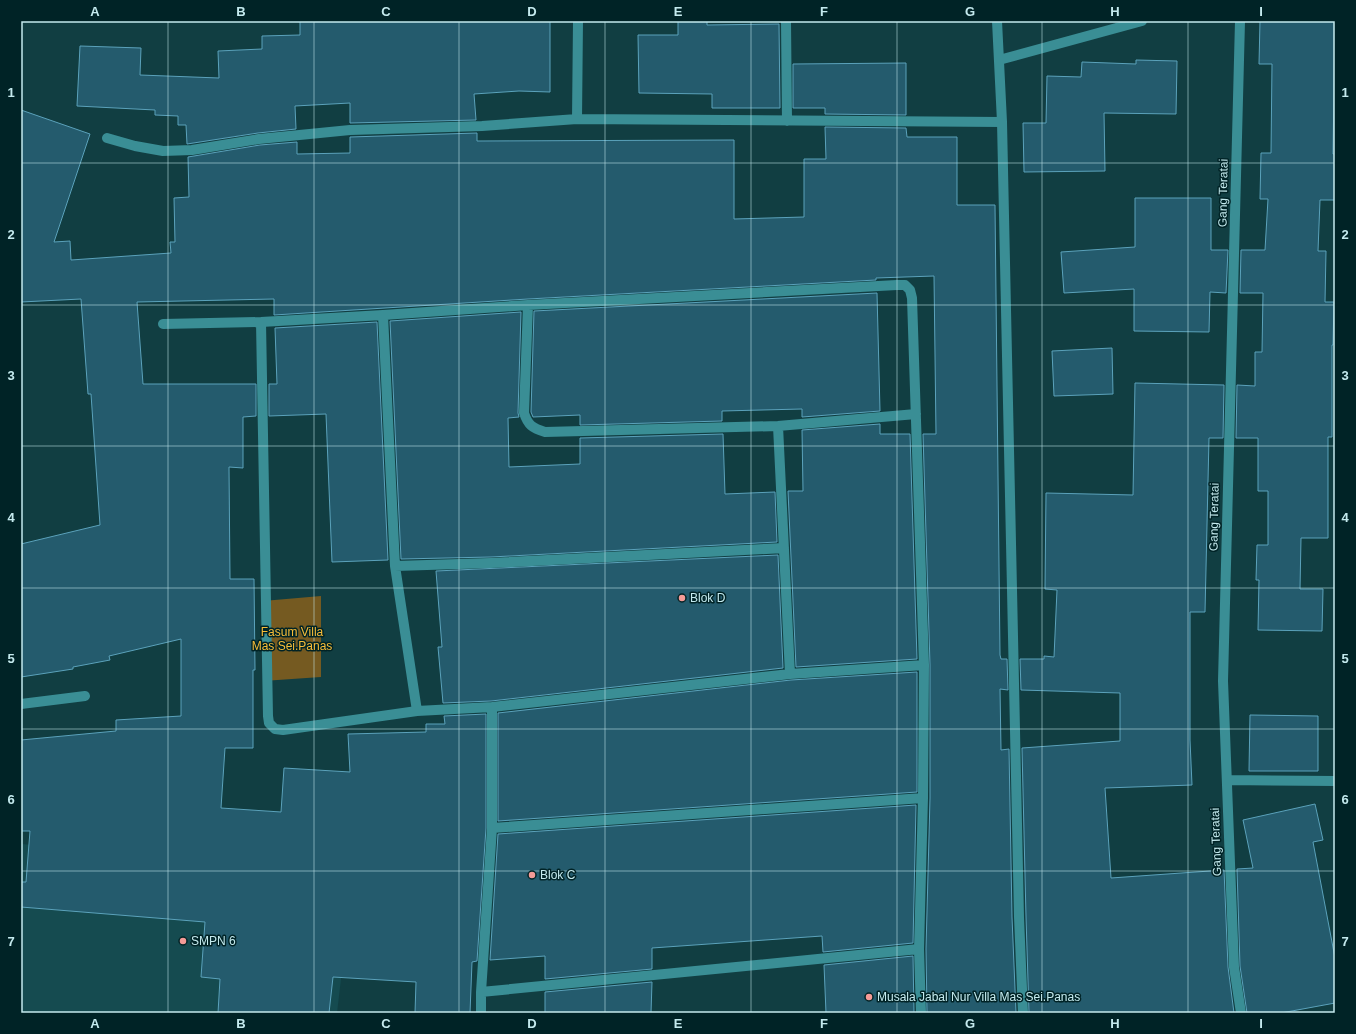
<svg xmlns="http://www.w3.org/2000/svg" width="1356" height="1034" font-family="Arial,sans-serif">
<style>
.built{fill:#154b50}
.green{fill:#755a21}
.building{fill:#245b6d;stroke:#5ba2bb}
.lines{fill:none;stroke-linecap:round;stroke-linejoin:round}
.minor{stroke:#3a8e95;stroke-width:10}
.grid{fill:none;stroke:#c4eaee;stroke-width:1;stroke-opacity:0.55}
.poi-dot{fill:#f59b97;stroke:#002326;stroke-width:1.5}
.labels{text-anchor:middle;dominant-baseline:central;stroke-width:3;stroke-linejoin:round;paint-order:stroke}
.street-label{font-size:12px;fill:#c4eaee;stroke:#002326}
.poi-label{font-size:12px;fill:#c4eaee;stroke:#002326;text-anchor:start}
.park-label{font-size:12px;fill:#f6bc39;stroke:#002326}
.neatline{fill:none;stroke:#c4eaee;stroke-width:1.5}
.grid-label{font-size:13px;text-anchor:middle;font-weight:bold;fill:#c4eaee}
</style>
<rect width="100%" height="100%" fill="#113e42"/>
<path class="built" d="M21,844l333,25 -17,144h-316z"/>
<path class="green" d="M321,596v81l-58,4v-80z"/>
<path class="building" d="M300,21h250v71l-31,-1 -45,3 2,26 -126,3v-20l-55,3 1,23 -38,4 -71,11 -1,-19h-8v-9l-23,-1v-5l-78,-4 3,-60 61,2 -1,27 79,3 -1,-27 44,-2v-13l38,-1z
M678,21h29v4l72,-1 1,84h-68v-14l-73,-1 -1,-58h40z
M1260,21h75l-2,133h2v46h-15l-2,51h8l-1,51h9l-1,43h-1v92h-4v101h-27l-1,51h23l-1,42 -64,-1 1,-50h-3l1,-35h11v-54h-10v-53h-22l1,-53 18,1v-34h7l1,-59h-23l1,-43h24l3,-51h-8l1,-46h10l1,-89h-13z
M1136,60l41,1 -1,53 -72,-1 1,58 -81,1 -1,-49h23l1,-47 34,1 1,-15 54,2z
M906,63v52l-81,-1v-6h-32v-44z
M21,110l69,24 -36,108 16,-1 1,19 100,-7 -1,-11h5l-1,-44 15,-1 -1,-40 72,-12 37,-3v12l53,-1v-16l127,-4v8l257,-1v79l70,-2v-58h22l-1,-32 81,1 1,9h50v68h38l5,450 1,4h6l1,31 -8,-1 1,61 8,-1 3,168 4,96h-89l-1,-64 4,-151v-133l-7,-231h13l-2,-158 -58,2v2l-348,19 -254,16v-16l-137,3 6,82h113v32l-13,1v51l-14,-1 1,112h24l1,91h-2v78h-28l-4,60 60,4 3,-44 66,4 -2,-38 78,-2v-8h19l-1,-8 42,-2v114l-9,133 -5,1 -2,51h-55l1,-31 -83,-5 -4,36h-111l2,-34 -19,-2 4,-55 -184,-15v-25h5l4,-51h-9v-91l95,-9v-11l65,-4v-77l-72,17 1,4 -37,7v2l-52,8v-133l79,-19 -9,-131h-3l-7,-95 -60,3z
M1135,198h76v52h17l-2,43 -16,-1 -1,40 -75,-1v-42l-70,4 -3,-41 74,-5z
M877,293l3,118 -78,6v-8l-80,2v10l-142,4v-10l-47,2 -2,-5 3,-101z
M521,312l-3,101 1,4 -11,1 1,49 71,-3v-26l143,-4 2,60 50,-2 2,50 -286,15 -90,2 -11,-238z
M377,322l11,238 -56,2 -6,-148 -57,2v-32h8l-2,-56z
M1112,348l1,46 -59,2 -2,-45z
M1135,383l89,2 -1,53h-14l-4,174h-15v128l2,45 -87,3 6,90 113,-8 4,97 6,46h-205l-3,-96 -4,-169 98,-7v-48l-99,-3 -1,-31h24v-3l10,1 3,-67 -12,-1 1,-96 87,2z
M880,424v10h30l7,225 -121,8 -8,-176h15l-1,-61z
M778,555l5,113 -292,33 -48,2 -5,-56h4l-6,-76z
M917,672v120l-419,29v-108l293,-33z
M1250,715l68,1v55h-69z
M1315,804l8,36 -10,2 22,116v45l-54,10h-34l-7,-47 -3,-97 16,-1 -10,-48z
M916,805l-3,138 -90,9 -1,-16 -170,12v21l-107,10v-23l-55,4 8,-126z
M913,956l1,57h-88l-2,-48z
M652,982l-1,31h-106v-21z"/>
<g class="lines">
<path class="minor" d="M786,21l1,100
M997,21l5,101 17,795 4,96
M1240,21l-17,660 11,286 7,46
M999,60l143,-39
M577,119l1,-98
M107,138l28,8 28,5 29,-1 67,-11 91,-9 132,-4 95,-7 425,3
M528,305l-4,108c4,12 8,15 21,19l233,-6 138,-12
M383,315l12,251 22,145
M261,322l7,394 1,7 6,6 8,1 134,-19 75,-4 298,-33 134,-9
M163,324l98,-2 122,-7 145,-10 369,-20h8l5,5 2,8 12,367 -1,133 -4,151 2,64
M778,426l12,248
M395,566l96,-3 293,-15
M21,704l64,-8
M1227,780l108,1
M492,828l431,-30
M481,992l438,-43
M481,1013v-21l11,-164v-121"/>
</g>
<path class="grid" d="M168,21v992M314,21v992M459,21v992M605,21v992M751,21v992M897,21v992M1042,21v992M1188,21v992M21,163h1314M21,305h1314M21,446h1314M21,588h1314M21,729h1314M21,871h1314"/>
<g class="poi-dot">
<circle cx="682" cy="598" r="4"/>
<circle cx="532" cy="875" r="4"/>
<circle cx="183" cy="941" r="4"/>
<circle cx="869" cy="997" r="4"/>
</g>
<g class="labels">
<g class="street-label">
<text transform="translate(1223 193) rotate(-89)">Gang Teratai</text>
<text transform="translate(1214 517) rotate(-89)">Gang Teratai</text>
<text transform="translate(1216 842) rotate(-92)">Gang Teratai</text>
</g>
<g class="poi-label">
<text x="690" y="598">Blok D</text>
<text x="540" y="875">Blok C</text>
<text x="191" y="941">SMPN 6</text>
<text x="877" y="997">Musala Jabal Nur Villa Mas Sei.Panas</text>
</g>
<g class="park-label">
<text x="292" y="632">Fasum Villa<tspan x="292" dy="14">Mas Sei.Panas</tspan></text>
</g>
</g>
<rect width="1356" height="1034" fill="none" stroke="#002326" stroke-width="44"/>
<rect x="22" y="22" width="1312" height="990" class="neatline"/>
<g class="grid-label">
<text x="95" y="16">A</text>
<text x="241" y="16">B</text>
<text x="386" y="16">C</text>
<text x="532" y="16">D</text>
<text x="678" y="16">E</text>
<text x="824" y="16">F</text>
<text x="970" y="16">G</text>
<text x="1115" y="16">H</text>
<text x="1261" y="16">I</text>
<text x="11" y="97">1</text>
<text x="1345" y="97">1</text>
<text x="11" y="239">2</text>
<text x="1345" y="239">2</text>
<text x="11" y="380">3</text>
<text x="1345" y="380">3</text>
<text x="11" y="522">4</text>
<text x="1345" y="522">4</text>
<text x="11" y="663">5</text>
<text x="1345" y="663">5</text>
<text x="11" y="804">6</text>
<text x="1345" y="804">6</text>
<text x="11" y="946">7</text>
<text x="1345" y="946">7</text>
<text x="95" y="1028">A</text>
<text x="241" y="1028">B</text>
<text x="386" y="1028">C</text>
<text x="532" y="1028">D</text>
<text x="678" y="1028">E</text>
<text x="824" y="1028">F</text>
<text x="970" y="1028">G</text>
<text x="1115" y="1028">H</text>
<text x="1261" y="1028">I</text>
</g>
</svg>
